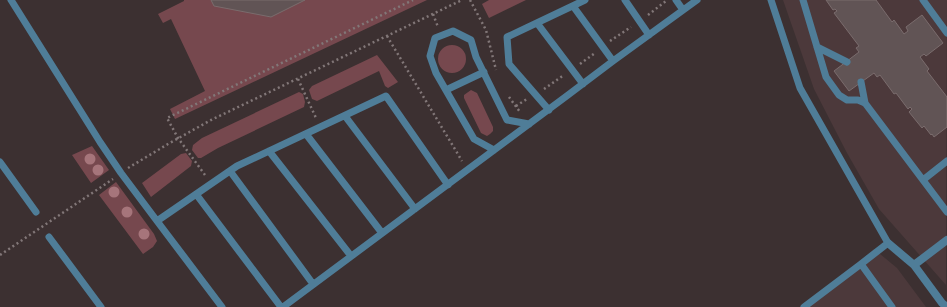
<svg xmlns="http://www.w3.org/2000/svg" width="947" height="307" font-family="'Space Grotesk',sans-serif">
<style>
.built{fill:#4c393b}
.green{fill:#76484e}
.building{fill:#615455;stroke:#7a6c6d}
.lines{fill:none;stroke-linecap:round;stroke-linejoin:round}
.path{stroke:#827778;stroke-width:2.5;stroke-dasharray:2 3;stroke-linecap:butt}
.lane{stroke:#4f7d98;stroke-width:7}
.street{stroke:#4f7d98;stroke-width:8}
.tree{fill:#a6757b}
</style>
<rect width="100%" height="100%" fill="#3c3031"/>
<path class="built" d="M783,0h164l-1,285 -67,-76 -32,-56 -33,-64z
M874,249l23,19 29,39h-121z"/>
<path class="green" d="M184,0h243l-252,119 -5,-10 35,-18 -34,-72 -8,4 -5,-9 26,-13z
M489,0h37l-37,18 -7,-14z
M438 59a14 14 0 1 1 28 0a14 14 0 1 1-28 0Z
M377,55l21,27 -10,6 -3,-2 -6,-15 -62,30 -5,-2 -3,-9 3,-4z
M471,90l6,3 16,34v4l-3,3 -3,2 -6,-3 -17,-35v-3z
M299,92l4,2 2,8 -1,5 -86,41 -17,10h-3l-6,-8 1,-5 9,-7z
M92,146l17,24 -18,13 -19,-28z
M186,153l6,8 -1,5 -40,31 -9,-14 39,-29z
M116,182l38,52 3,7 -4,6 -10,7 -44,-59z"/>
<path class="building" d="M211,0h94l-34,17 -57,-11z
M826,0h50l16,22 2,-2 10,14 4,-3 -2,-4 16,-12 21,28 -17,13 -2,-2 -4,3 9,12 -2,2 20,26v30l-13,10 -2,-3 -1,1 -7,-9 -2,2 -13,-16 3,-3 -2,-2 -2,2 -12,-16 -2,1 -14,-19 -3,2 -3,-4 -25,18 -15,-20 25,-19 -3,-4 3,-2 -25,-33 3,-2 -2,-2 -2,1z"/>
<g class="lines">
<path class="path" d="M470,0l16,30 10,40
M433,14l5,13
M648,15l18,-14
M387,36l75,125
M610,41l21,-14
M580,64l15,-11
M298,79l18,39
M544,89l20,-14
M509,97l11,15
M516,106l11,-7
M128,168l40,-24 43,-24 251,-120
M205,175l-27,-37 -11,-20 246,-118
M0,255l113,-76"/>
<path class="lane" d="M11,0l89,142 21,31 36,48
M625,0l24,35
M676,0l7,10
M771,0l29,88 88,155 -27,21 31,43
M803,0l23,77 13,18 8,5h11l7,3 82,109
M923,0l24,33
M573,6l40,55
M537,23l46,61
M817,47l30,15
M861,82l4,21
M446,90l38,-18
M549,110l-40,-46 -2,-27 78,-37
M345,116l70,93
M306,134l76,99
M494,150l-20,-11 -38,-66 -6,-17 5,-18 18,-7 18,9 5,17 31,63 22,4
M269,151l82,105
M0,162l36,50
M230,171l83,113
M923,180l24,-19
M196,194l85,113
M49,237l52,70
M222,307l-65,-86 80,-55 149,-70 62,89
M283,307l285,-212 45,-34 84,-61
M804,307l57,-43"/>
<path class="street" d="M888,243l26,22 28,38 5,4
M914,265l33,-25"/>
</g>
<g class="tree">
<circle cx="90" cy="159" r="5.5"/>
<circle cx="98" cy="170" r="5.5"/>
<circle cx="114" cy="192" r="5.5"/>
<circle cx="127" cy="212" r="5.5"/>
<circle cx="144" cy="234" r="5.5"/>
</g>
</svg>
